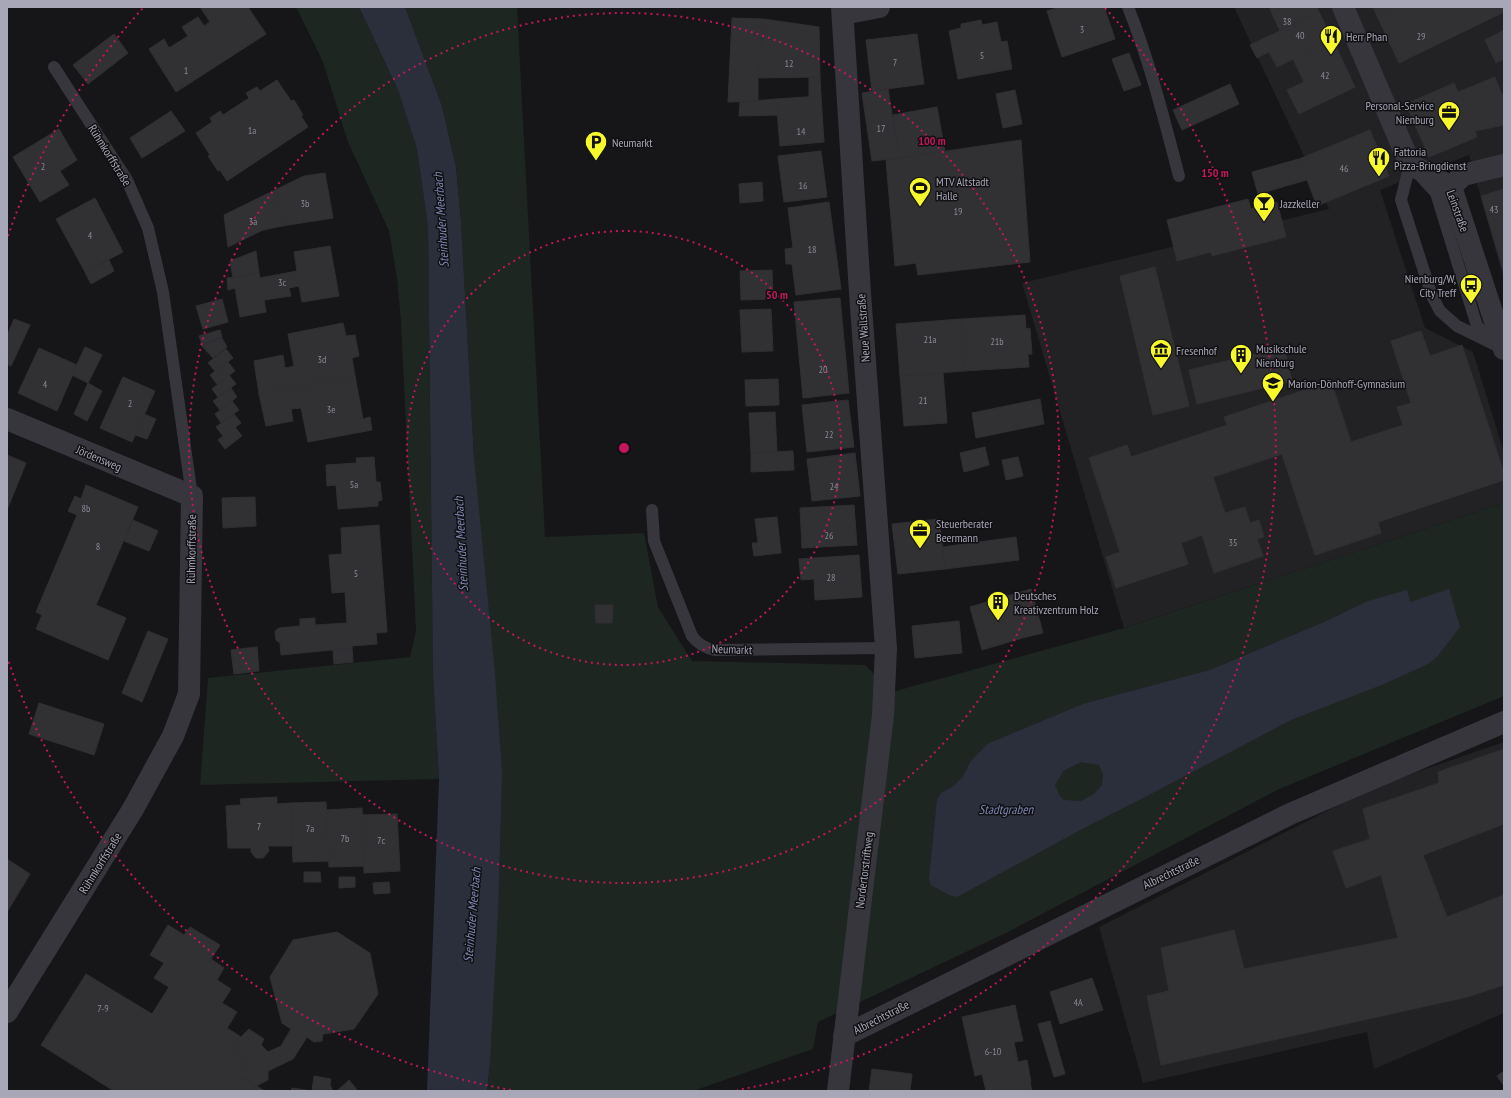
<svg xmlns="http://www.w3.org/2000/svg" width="1511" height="1098" font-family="'PT Sans Narrow',sans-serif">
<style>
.built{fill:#222124}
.green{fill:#1d2621}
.water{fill:#2b2f3c;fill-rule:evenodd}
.building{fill:#313033;stroke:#312f33}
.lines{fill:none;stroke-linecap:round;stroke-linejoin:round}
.lane{stroke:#37363d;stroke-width:12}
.street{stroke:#37363d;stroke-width:22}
.ring{fill:none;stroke:#c2185b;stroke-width:2;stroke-dasharray:2 4}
.labels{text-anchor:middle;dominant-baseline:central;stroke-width:3;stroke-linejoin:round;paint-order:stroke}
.number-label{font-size:10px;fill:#8a8997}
.poi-label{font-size:12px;fill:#a7a7b8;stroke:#111012;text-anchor:start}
.street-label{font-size:12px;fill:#a7a7b8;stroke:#111012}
.water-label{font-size:13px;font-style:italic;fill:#7c87b4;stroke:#111012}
.centre{fill:#c2185b;stroke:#111012;stroke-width:2}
.ring-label{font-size:12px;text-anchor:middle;font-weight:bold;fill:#c2185b;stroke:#111012;stroke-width:3;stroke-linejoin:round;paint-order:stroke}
</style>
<rect width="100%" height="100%" fill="#161517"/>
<path class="built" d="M1234,7h270v273l-35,-125 -89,35 45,138 48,24 31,101v50l-380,125 -102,-345 307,-74z
M1504,742v271l-130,56 -7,-37 -224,51 -44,-156 277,-141z"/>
<path class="green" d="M296,7h63l39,83 19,59 11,76 5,451 6,103 -239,6 8,-107 202,-21 6,-26 -15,-309 -4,-44 -8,-47 -41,-89 -25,-80z
M405,7h112l28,530 99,-4 14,74 34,54 173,4 27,27 232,-64 380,-125v193l-227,94 -271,143 -188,89 -5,27 -120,42h-206l3,-29 -16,-604 -13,-236 -5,-55 -14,-61z"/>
<path class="water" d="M359,7h46l37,99 14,61 5,55 13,236 21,216 7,99 -4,140 -8,149 -3,29h-60l12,-312 -6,-103 -5,-450 -11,-77 -19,-59z
M1449,589l11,38 -23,30 -9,7 -44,20 -93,36 -144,76 -63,32 -127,69 -8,-2 -18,-10 -2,-6 8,-79 4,-7 11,-6 10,-9 9,-17 16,-17 96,-40 127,-34 112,-47 46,-22 39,-11 3,12zM1081,762l18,3 4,9 -1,11 -8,9 -13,7 -17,-1 -5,-5 -4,-10 8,-14z"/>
<path class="building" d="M200,7h48l18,27 -90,58 -27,-43 15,-10 5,9 19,-12 -6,-9 16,-10 6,9 6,-4z
M1060,7h44l11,32 -53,18 -15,-46z
M1269,7h48l2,5 -39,19z
M1373,7h27l-22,11z
M1400,7h104v5l-105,51 -21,-45z
M1319,12l14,28 -56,27 -8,-15 -12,6 -7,-13z
M732,18l31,1 -5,59v23l-30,1z
M763,19l56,8 1,50 -62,1z
M981,20l1,5 15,-3 4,20 6,-1 5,28 -54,10 -9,-48 12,-3v-4z
M1504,30v29l-8,4 -11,-23z
M114,34l14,19 -40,31 -15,-19z
M917,34l7,50 -52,7 -6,-51z
M1333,40l22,47 -56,27 -12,-24 17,-8 -11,-23z
M1129,53l12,32 -17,6 -12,-32z
M809,77h11l1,19 -12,1z
M1495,77l7,18h2v30l-29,6 2,6 -48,20 -23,-53 48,-21 4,9z
M277,80l14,21 3,-1 9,15 -2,1 7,11 -81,54 -7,-11 -2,1 -10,-15 2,-1 -14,-22 16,-11 -2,-4 10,-7 3,4 26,-17 -3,-5 11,-6 3,4z
M1230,84l9,20 -57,26 -9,-20z
M888,89l11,69 -27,3 -10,-68z
M1015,90l7,34 -19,4 -7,-34z
M821,96l3,46 -44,4 -4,-47z
M776,99l2,16 -39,1 1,-14z
M937,107l8,45 -46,6 -6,-43z
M171,111l14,20 -43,27 -12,-20z
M59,129l18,31 -17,11 9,14 -29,17 -27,-45z
M1370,130l19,46 -72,30 -18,-47z
M1021,140l9,122 -112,13 -2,-12 -21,3 -9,-106z
M821,151l6,46 -43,5 -6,-46z
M1299,159l8,21 -49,14 -6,-22z
M325,173l8,45 -51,8 -5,-37 27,-13z
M762,182l1,19 -23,2 -1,-19z
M277,189l5,37 -19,4 -35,17 -4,-32z
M1504,189v62l-6,2 -17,-57z
M95,198l28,54 -38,20 -29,-53z
M1248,199l3,10 26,-7 9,35 -74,19 -1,-4 -34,9 -10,-41z
M829,202l12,87 -45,6 -4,-31h-6l-1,-15 8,-1 -5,-40z
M330,246l9,50 -37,6 -3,-16 -10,2 2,8 -27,4 2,12 -26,5 -5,-29 -7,2 -1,-12 32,-5 1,5 37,-7 -3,-19z
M256,251l3,22 -26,5 -3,-17z
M1504,251v22l-6,-20z
M109,260l5,11 -23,13 -6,-12z
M1155,267l34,139 -36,9 -33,-139z
M772,270l1,29 -32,1 -1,-29z
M840,298l9,95 -46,5 -9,-96z
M222,299l6,23 -25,7 -7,-23z
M771,309l2,42 -31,1 -2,-42z
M1025,315l1,14 4,-1 2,26h-4l1,13 -65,4 -3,-52z
M14,319l16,6 -19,41 -4,-2v-28z
M961,319l3,52 -64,5 -4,-52z
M343,323l3,13 9,-1 4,21 -7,2 3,18 -96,18 -5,-33 29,-6 2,13 9,-2 -6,-32z
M220,330l2,7 -20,7 -3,-8z
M1421,331l9,25 32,-11 42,128v7l-126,42 3,11 -66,22 -33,-101 -69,23 12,36 20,-6 5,16 9,-3 5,17 -7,2 6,17 -49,17 -12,-38 -21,8 7,21 -72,24 -10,-31 14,-5 -31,-94 38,-13 4,12 96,-32 -3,-8 107,-36 20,61 52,-17 -6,-18 14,-4 -20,-62z
M222,338l5,9 -14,11 -12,-13z
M85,347l17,8 -14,28 -16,-8z
M1284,347l8,34 -95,23 -8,-34z
M39,348l38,17 -20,46 -39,-18z
M226,349l7,9 -18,13 -7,-8z
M228,362l7,9 -18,13 -7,-9z
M943,373l4,50 -43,3 -4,-50z
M229,375l7,9 -18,13 -6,-8z
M355,376l8,43 7,-2 2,13 -64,12 -7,-34 -10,1 2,12 -27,5 -7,-32z
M123,377l32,14 -23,51 -32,-14z
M778,379l1,26 -33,1 -1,-26z
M88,383l14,8 -15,30 -13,-7z
M231,388l6,9 -17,13 -7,-9z
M1040,399l4,25 -68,14 -4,-25z
M848,400l6,47 -47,5 -5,-47z
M232,401l7,9 -18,13 -6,-9z
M775,412l2,40 -26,1 -2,-40z
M144,414l12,5 -9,20 -12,-4z
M234,414l7,9 -18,13 -7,-9z
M235,427l7,9 -17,13 -7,-9z
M985,447l4,18 -25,7 -4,-19z
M793,451l1,19 -43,2v-19z
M855,453l5,43 -48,5 -5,-42z
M7,455l19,8 -19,47z
M374,457l2,25h4l2,18 -4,1v5l-40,3 -2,-24 -9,1 -1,-21 31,-2 -1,-5z
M1018,457l5,19 -17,4 -4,-20z
M86,485l52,22 -42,98 30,13 -18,42 -72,-31 6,-14 -6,-3 41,-97 -9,-4 7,-15 6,3z
M255,497l1,29 -33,2 -1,-30z
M854,505l3,40 -55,3 -2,-40z
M777,517l4,36 -27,3 -2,-13h6l-3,-24z
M939,519l6,50 -47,5 -6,-50z
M133,520l25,11 -9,20 -25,-10z
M379,525l8,107 -11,1 1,11 -25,2v2l-71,7 -1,-12 -4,-3 -1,-9 4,-3 21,-2v-7l15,-1v7l32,-2 -2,-31 -13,1 -3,-38 13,-1 -1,-26z
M1016,537l3,23 -74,9 -2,-22z
M859,555l3,42 -47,3 -1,-21 -13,1 -2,-21z
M1031,589l12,44 -17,4 -12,-43z
M1014,594l12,43 -44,13 -12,-43z
M595,605h18l-1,18h-16z
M959,621l3,32 -47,5 -3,-32z
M148,631l20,8 -26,63 -20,-9z
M257,647l2,24 -25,3 -3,-24z
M352,648l1,14 -19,2 -1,-14z
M39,703l65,21 -10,31 -65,-21z
M1504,749v75l-81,31 24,62 57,-22v90l-37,12 -306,68 -14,-69 22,-5 -8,-43 73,-18 10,39 154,-31 -17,-63 -35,13 -13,-37 37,-12 -7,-30 76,-26 -1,-11z
M277,797v7l14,-1 2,43h-25l1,5 -6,7h-7l-5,-6v-4h-23l-2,-42 15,-1 -1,-6z
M326,802l3,59 -36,1 -2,-59z
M362,808l2,58 -35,1 -3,-57z
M397,814l3,57 -36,2 -2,-58z
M7,859l23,15 -23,38z
M304,872h16l1,10h-17z
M339,877h16v10l-16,1z
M389,882l1,11 -16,1 -1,-11z
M168,925l16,10 6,-8 30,18 -9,14 13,9 -7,12 14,9 -9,14 15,9 -10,16 14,9 -8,12 15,10 -10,16 27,16h-151l-73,-46 45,-71 66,40 17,-27 -15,-9 10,-15 -14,-8z
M337,932l33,21 8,41 -24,35 -31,5 -1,7 -8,1 -7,-5 -14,22 -25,12v9l-12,6 -18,-11 10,-16 -15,-10 8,-12 8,-8 15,10 -3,6 7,7 13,-6 10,-17 -9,-6 -12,-46 23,-37z
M1092,978l11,32 -43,14 -10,-32z
M1015,1005l8,36 -9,1 4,20 9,-2 4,22h-1l2,9h-46l-4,-17 -7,2 -13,-59z
M1050,1021l15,53 -11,3 -16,-53z
M872,1069l40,5 -2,17h-41z
M1504,1071v15l-7,-10z
M314,1076l17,3 -1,6 3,6h-42l1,-3 20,3z
M349,1080l9,11h-21z"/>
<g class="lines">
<path class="lane" d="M1128,7c22,55 36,112 51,169
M54,67l73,113 21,48 15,64 29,204
M1410,164l-9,36 31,96 8,15 17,15 47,23
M1422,178l14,15 41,133 14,12
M652,510l2,31 38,95c6,8 12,12 23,14l171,-2"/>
<path class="street" d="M1343,7l67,157 41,23 53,162
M843,14l36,-7
M1451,187l12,-12 41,-10
M7,419l185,77 -3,198 -16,42 -40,73 -126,203
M844,1036l446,-222 214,-92
M838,1091l45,-376 3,-67 -26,-355 -18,-286"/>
</g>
<g class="ring">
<circle cx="624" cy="448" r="217"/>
<circle cx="624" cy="448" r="435"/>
<path d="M511 1090A652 652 0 0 1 8 660M8 236A652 652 0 0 1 143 8M1105 8A652 652 0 0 1 737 1090"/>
</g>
<defs>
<g id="restaurant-pin" transform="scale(1.15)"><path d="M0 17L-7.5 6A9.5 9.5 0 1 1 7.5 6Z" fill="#f7f82c" stroke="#111012"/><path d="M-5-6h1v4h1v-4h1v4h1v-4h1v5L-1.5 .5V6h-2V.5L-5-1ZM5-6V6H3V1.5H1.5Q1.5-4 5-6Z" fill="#111"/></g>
<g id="office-pin" transform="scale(1.15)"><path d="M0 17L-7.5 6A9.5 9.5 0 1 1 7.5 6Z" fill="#f7f82c" stroke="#111012"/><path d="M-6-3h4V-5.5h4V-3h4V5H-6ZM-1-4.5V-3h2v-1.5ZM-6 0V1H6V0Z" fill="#111"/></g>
<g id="parking-pin" transform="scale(1.15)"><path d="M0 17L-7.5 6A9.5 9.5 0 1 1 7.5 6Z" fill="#f7f82c" stroke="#111012"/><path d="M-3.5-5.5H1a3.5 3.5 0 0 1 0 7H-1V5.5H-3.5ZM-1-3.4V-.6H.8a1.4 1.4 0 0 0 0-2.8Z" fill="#111"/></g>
<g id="stadium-pin" transform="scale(1.15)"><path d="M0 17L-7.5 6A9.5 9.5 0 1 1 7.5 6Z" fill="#f7f82c" stroke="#111012"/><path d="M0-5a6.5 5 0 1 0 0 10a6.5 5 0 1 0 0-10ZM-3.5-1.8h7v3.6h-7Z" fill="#111"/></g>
<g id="bar-pin" transform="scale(1.15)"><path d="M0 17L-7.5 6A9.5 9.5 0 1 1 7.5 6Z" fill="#f7f82c" stroke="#111012"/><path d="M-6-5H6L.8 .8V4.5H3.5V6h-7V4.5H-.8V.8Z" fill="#111"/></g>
<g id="bus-pin" transform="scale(1.15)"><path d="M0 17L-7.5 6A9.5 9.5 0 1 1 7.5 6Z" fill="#f7f82c" stroke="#111012"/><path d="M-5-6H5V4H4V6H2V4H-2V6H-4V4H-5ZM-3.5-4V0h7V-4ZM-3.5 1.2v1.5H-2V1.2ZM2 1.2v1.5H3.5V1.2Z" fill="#111"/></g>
<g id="museum-pin" transform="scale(1.15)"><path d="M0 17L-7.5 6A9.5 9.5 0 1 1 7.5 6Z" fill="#f7f82c" stroke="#111012"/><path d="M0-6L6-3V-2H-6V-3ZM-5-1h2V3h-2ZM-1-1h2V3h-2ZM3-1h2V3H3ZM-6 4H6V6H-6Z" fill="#111"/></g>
<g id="building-pin" transform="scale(1.15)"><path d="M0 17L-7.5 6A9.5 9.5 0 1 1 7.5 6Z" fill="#f7f82c" stroke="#111012"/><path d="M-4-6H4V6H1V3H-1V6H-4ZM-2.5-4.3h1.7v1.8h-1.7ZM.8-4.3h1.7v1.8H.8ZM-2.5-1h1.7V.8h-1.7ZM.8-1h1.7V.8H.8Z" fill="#111"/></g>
<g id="school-pin" transform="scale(1.15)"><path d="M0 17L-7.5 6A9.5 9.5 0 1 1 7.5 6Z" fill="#f7f82c" stroke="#111012"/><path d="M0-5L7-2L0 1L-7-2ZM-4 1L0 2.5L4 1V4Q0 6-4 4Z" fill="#111"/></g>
</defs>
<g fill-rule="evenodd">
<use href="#restaurant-pin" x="1331" y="36"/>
<use href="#office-pin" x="1449" y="112"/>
<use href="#parking-pin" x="596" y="142"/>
<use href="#restaurant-pin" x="1379" y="158"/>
<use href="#stadium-pin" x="920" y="188"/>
<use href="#bar-pin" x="1264" y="203"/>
<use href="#bus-pin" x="1471" y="285"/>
<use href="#museum-pin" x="1161" y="350"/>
<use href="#building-pin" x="1241" y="355"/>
<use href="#school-pin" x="1273" y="383"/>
<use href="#office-pin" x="920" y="530"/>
<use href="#building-pin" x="998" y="602"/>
</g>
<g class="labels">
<g class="number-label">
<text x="1287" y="21">38</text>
<text x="1082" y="29">3</text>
<text x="1300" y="35">40</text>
<text x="1421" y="36">29</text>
<text x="982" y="55">5</text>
<text x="895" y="62">7</text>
<text x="789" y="63">12</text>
<text x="186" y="70">1</text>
<text x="1325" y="75">42</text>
<text x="881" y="128">17</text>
<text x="252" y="130">1a</text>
<text x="801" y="131">14</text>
<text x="43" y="166">2</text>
<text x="1344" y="168">46</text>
<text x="803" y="185">16</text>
<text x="305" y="203">3b</text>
<text x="1494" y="209">43</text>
<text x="958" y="211">19</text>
<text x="253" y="221">3a</text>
<text x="90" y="235">4</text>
<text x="812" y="249">18</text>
<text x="282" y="282">3c</text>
<text x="930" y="339">21a</text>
<text x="997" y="341">21b</text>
<text x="322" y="359">3d</text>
<text x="823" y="369">20</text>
<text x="45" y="384">4</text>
<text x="923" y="400">21</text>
<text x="130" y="403">2</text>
<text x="331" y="409">3e</text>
<text x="829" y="434">22</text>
<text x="354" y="484">5a</text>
<text x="834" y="486">24</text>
<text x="86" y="508">8b</text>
<text x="829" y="535">26</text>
<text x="1233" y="542">35</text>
<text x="98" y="546">8</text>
<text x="356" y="573">5</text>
<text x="831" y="577">28</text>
<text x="259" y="826">7</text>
<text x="310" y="828">7a</text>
<text x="345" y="838">7b</text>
<text x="381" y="840">7c</text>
<text x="1078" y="1002">4A</text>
<text x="103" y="1008">7-9</text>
<text x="993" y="1051">6-10</text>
</g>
<g class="poi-label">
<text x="1346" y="36">Herr Phan</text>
<text x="1434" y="105" text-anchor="end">Personal-Service<tspan x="1434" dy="14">Nienburg</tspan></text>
<text x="612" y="142">Neumarkt</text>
<text x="1394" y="151">Fattoria<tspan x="1394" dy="14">Pizza-Bringdienst</tspan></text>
<text x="936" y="181">MTV Altstadt<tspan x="936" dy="14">Halle</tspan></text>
<text x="1280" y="203">Jazzkeller</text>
<text x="1456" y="278" text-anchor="end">Nienburg/W,<tspan x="1456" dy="14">City Treff</tspan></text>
<text x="1256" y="348">Musikschule<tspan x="1256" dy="14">Nienburg</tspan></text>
<text x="1176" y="350">Fresenhof</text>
<text x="1288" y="383">Marion-Dönhoff-Gymnasium</text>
<text x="936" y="523">Steuerberater<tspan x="936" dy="14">Beermann</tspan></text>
<text x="1014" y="595">Deutsches<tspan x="1014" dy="14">Kreativzentrum Holz</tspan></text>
</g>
<g class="street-label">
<text transform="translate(110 155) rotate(58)">Rühmkorffstraße</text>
<text transform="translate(1458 211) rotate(70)">Leinstraße</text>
<text transform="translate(863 328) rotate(-94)">Neue Wallstraße</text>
<text transform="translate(99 458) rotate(23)">Jördensweg</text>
<text transform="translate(191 549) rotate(-89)">Rühmkorffstraße</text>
<text transform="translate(732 649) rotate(2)">Neumarkt</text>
<text transform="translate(100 863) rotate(-58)">Rühmkorffstraße</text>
<text transform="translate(864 870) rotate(-83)">Nordertorstriftweg</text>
<text transform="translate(1171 872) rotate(-26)">Albrechtstraße</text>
<text transform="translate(881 1017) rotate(-27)">Albrechtstraße</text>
</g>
<g class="water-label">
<text transform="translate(441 220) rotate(-94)">Steinhuder Meerbach</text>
<text transform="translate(461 544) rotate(-93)">Steinhuder Meerbach</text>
<text x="1006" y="809">Stadtgraben</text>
<text transform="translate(472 915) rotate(-85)">Steinhuder Meerbach</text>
</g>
</g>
<circle cx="624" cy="448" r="6" class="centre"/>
<g class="ring-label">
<text x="932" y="145">100 m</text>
<text x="1215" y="177">150 m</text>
<text x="777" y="299">50 m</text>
</g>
<rect width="1511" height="1098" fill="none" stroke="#a7a7b8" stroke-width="16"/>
</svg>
